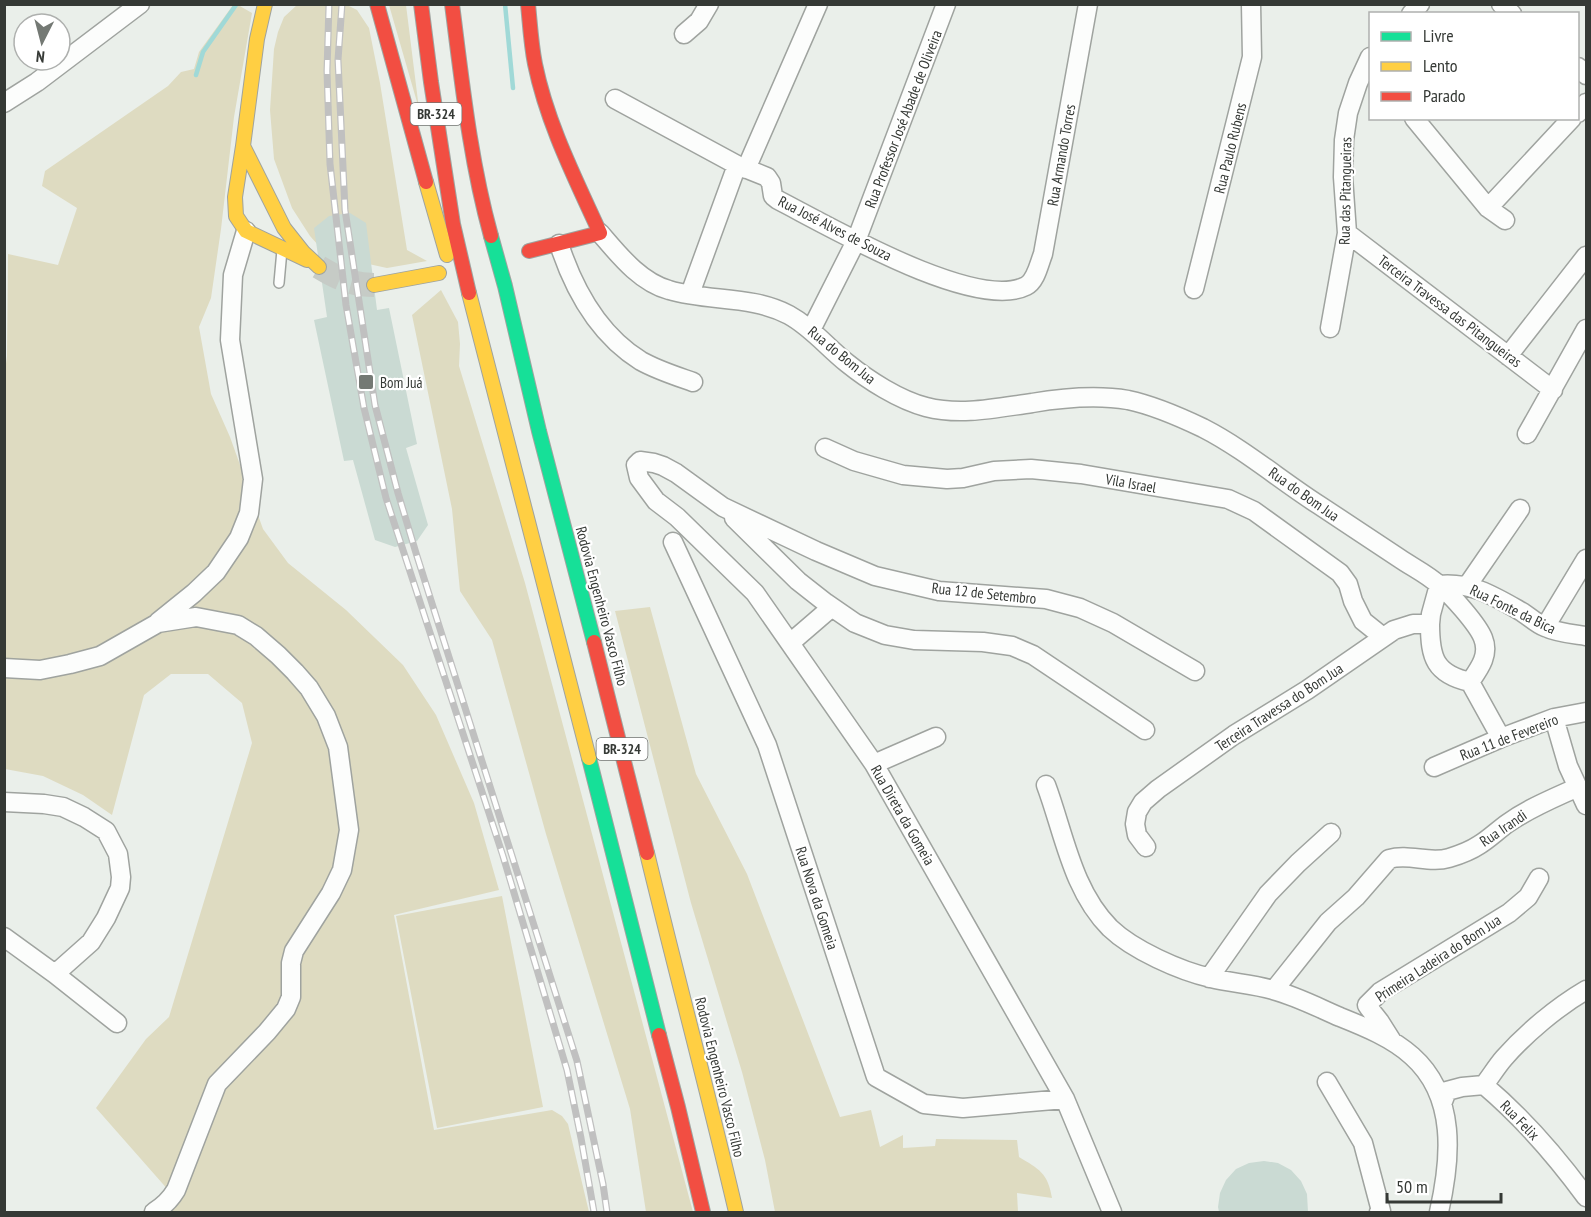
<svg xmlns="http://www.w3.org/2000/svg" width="1591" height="1217" font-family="'PT Sans Narrow',sans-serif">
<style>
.green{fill:#dedbc1}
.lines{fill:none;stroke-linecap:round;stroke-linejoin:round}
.stream{stroke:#a0d9d7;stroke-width:4.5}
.building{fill:#cadad3}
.secondary-tunnel{stroke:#c6cbc6;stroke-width:24;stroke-dasharray:24 12;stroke-linecap:butt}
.lane-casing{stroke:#9fa39f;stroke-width:12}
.street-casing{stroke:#9fa39f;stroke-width:21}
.fast-casing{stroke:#9fa39f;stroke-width:16}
.slow-casing{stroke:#9fa39f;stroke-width:16}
.jam-casing{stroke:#9fa39f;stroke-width:16}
.lane{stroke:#fcfdfc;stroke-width:9}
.street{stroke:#fcfdfc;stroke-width:18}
.fast{stroke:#16e098;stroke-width:14}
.slow{stroke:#ffcf43;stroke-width:14}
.jam{stroke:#f24e42;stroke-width:14}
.rail-casing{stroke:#c0c0c0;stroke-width:7}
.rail{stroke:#fff;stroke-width:4.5;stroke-dasharray:14;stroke-linecap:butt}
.poi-dot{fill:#747974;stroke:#fff;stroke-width:2}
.labels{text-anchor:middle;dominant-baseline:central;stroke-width:4.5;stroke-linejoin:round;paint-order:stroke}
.shield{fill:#fff;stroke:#727472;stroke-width:1.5}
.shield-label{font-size:14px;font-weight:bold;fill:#353935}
.street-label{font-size:15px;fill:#353935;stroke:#fff}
.poi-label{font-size:15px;fill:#353935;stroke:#fff;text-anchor:start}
</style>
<rect width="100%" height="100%" fill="#eaefea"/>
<path class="green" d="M233,5h5l14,8 -18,104 -13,112 -10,69 -12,29 12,67 19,43 33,92 25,34 58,47 57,55 33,50 38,88 25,87 -105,25 40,215 118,-20 10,6 6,8 21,88h-427l15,-12 -81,-92 50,-69 23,-22 83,-274 -10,-40 -34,-29h-37l-27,21 -32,120 -29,-20 -40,-19 -38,-7 -1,-391 3,-22 1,-102 50,11 19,-57 -35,-22 3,-15 123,-85 13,-14 13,-3 5,-17z
M297,5h50l10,5 12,18 11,55 27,167 20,11 -40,7 -60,-13 -17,-19 -18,-28 -18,-49 -4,-49 4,-61 4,-17 6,-15z
M389,5h17l13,104z
M441,290l17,32 2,22 -1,22 66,217 168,629h-47l-16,-103 -84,-275 -54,-194 -32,-49 -8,-82 -40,-194z
M650,607l46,167 51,100 93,243 31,-7 9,37 23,-12v13l32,-2 1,-7 81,1 2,17c20,12 29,16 33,41l-35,-5 1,19h-243l-10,-52 -23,-88 -51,-169 -76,-292z
M502,896l41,211 -106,21 -41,-212z"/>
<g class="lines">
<path class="stream" d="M505,4l8,84
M196,75l7,-23 33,-47"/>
</g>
<path class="building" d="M350,213l16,10 11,87 12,-2 28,136 -11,4 22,77 -11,16 -22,6 -20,-7 -22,-80 -9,1 -30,-141 13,-3 -13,-89 15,-12z
M1264,1161l14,2 13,7 10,11 6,13 1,18h-89l-1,-5 2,-14 6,-13 10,-11 13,-6z"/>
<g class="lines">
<path class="secondary-tunnel" d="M319,267c18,11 33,18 55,18"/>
<g class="lane-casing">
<path id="lane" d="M279,283l3,-33"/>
</g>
<g class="street-casing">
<path id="street" d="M1501,4l11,10
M1411,14l9,-10
M684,34l15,-13 10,-17
M1578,67l8,8
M615,99l122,66 30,12 4,6 2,13 5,4c49,25 197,112 248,86 10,-5 13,-22 17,-32l45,-250
M4,103l33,-21 103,-78
M1578,113l8,-10
M1414,118l74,90 17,12
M746,169l72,-165
M1488,208l84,-90
M600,233c19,22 40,49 69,57 40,12 82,5 120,25 22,12 38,32 58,48 21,17 52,37 79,44 35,9 70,1 106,-4 30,-5 66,-8 96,-3 24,5 52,17 75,28 41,21 77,52 116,77 27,18 53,35 80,53 13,9 28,16 40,27 12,9 39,40 44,53 7,17 -4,31 -13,44l31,56
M1347,233l206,157
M559,244c15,46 40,91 82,117 16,9 35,15 52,21
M1194,289l58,-232 -1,-53
M690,294l47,-129
M1330,328l17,-95 -4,-56 1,-37 4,-27 10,-30 12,-26
M811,330l45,-89 90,-237
M1508,356l78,-100
M1527,434l59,-105
M825,448l29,13 49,14 44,4 16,-1 31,-7 37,-2 50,5 147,25 26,12 86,62 8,11 5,17 10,20 20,16
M734,518l64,63 28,22 29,20 30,12 29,5 69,2 29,4 21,9 112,75
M673,542l94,203 109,332 48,27 39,4 102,-9
M1439,585c33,-3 55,11 83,27 8,5 15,12 23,15 13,6 28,7 41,9
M1467,586l53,-77
M158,622l36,-29 22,-21 23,-34 10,-25 4,-34 -23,-139 3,-65 13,-44
M1430,624c0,34 5,50 40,58
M1545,627l41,-68
M796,638l36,-31
M4,668l36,2 30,-6 30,-8 58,-33 38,-6 42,8 18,11 22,19 17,17 14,16 17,28 12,31 11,83 -7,40 -11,23 -37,58 -3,12v34l-5,12 -19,23 -50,52 -41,106c-6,10 -12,16 -22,22
M1554,718l14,48 18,39
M874,764l62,-27
M1434,767l67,-29 53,-20 32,-6
M1046,785c18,48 26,105 64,143 23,22 70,43 101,50 20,5 42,6 62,12 23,6 46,18 67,27 25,10 52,21 72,39 45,40 39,103 27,156
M4,802l40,2 19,3 21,10 22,14 12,23 3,23 -1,11 -14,30 -15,24 -36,32
M1146,847l-9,-12 -2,-11 2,-12 6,-10 15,-13 76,-54 73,-45 87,-60 19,-6h17l1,-10 8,-29
M4,937l51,37 62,49
M1209,978l59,-84 30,-31 33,-30
M1274,990l54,-68 28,-25 33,-38c20,-6 40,5 60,-1 10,-3 21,-7 30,-13 10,-6 19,-15 29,-22 21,-15 46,-25 70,-36
M1392,1041l-12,-19 -11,-14 -2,-3 13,-13 129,-79 19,-16 11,-19
M1327,1082l36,61 18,68 -2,1
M1484,1085c7,-9 13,-19 20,-27 22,-25 53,-51 82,-68
M1442,1104l5,-13 15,-4 22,-2c39,33 72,71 102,112
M1112,1212l-47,-113 -191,-335 -119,-171 -78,-76 -21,-16 -17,-23 -3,-13 4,-4 14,2 9,3 13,7 47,34 93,44 59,25 64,15 107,8 34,9 33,15 82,48"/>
</g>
<g class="fast-casing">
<path id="fast" d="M491,236l14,50 34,145 55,211
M589,758l70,277"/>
</g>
<g class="slow-casing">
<path id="slow" d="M265,4l-8,35 -14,107 41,82 19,24 16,15
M243,146l-8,51 1,19 10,15 61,29
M426,182l21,73
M374,285l65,-12
M469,293l120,465
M647,853c29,120 61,239 89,359"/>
</g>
<g class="jam-casing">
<path id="jam" d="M377,4l49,178
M421,4l10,78 22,142 16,69
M452,4c10,78 18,156 39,232
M528,4c2,20 3,40 7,60 12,59 40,114 65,169l-71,18
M594,642l53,211
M659,1035l19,72 25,105"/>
</g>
<use href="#lane" class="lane"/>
<use href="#street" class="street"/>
<use href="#fast" class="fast"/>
<use href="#slow" class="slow"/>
<use href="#jam" class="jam"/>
<g class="rail-casing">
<path id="rail" d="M329,4l-2,67 3,93 16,141 18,103 22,90 117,358 64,214 14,68 13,74
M342,4l-4,56 7,150 30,195 23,88 18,60 161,508 26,123 4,28"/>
</g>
<use href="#rail" class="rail"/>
</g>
<rect class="poi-dot" x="358" y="374" width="16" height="16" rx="3"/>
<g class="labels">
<g class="shield">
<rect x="410.5" y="103" width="51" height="22" rx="4.5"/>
<rect x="596.5" y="738" width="51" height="22" rx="4.5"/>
</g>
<g class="shield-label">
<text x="436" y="114">BR-324</text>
<text x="622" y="749">BR-324</text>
</g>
<g class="street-label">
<text transform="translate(903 119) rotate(-69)">Rua Professor José Abade de Oliveira</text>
<text transform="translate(1230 148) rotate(-76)">Rua Paulo Rubens</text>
<text transform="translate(1061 155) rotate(-80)">Rua Armando Torres</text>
<text transform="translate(1345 191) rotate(-89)">Rua das Pitangueiras</text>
<text transform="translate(835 228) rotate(27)">Rua José Alves de Souza</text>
<text transform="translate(1450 311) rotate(37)">Terceira Travessa das Pitangueiras</text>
<text transform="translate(842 355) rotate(39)">Rua do Bom Jua</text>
<text transform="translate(1131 483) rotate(10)">Vila Israel</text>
<text transform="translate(1304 494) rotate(35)">Rua do Bom Jua</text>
<text transform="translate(984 593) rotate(6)">Rua 12 de Setembro</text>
<text transform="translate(602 606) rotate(75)">Rodovia Engenheiro Vasco Filho</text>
<text transform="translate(1513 609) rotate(26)">Rua Fonte da Bica</text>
<text transform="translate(1279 707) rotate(-33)">Terceira Travessa do Bom Jua</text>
<text transform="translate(1509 737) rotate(-21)">Rua 11 de Fevereiro</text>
<text transform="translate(903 815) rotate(60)">Rua Direta da Gomeia</text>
<text transform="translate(1503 828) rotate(-34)">Rua Irandi</text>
<text transform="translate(817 898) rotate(72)">Rua Nova da Gomeia</text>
<text transform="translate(1438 958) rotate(-33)">Primeira Ladeira do Bom Jua</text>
<text transform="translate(720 1077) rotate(76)">Rodovia Engenheiro Vasco Filho</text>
<text transform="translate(1520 1120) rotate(46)">Rua Felix</text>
</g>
<g class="poi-label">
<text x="380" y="382">Bom Juá</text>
</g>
</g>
<rect width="1591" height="1217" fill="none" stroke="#353935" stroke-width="12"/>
<rect x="1369" y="12" width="210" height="108" fill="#ffffff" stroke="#aeb0ae" stroke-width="1.5"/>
<rect x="1381" y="32" width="30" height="9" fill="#16e098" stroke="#aeb0ae" stroke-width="1.5"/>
<text x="1423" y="42" font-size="18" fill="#353935">Livre</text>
<rect x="1381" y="62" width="30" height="9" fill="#ffcf43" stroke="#aeb0ae" stroke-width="1.5"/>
<text x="1423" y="72" font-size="18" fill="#353935">Lento</text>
<rect x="1381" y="92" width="30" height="9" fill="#f24e42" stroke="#aeb0ae" stroke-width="1.5"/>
<text x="1423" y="102" font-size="18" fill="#353935">Parado</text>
<g transform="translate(42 42) rotate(186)"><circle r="28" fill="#ffffff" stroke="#aeb0ae" stroke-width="1.5"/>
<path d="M0-4.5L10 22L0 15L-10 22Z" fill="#747974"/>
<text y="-9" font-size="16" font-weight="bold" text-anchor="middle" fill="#353935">N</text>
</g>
<path d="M1387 1193v9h114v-9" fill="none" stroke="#353935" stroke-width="3"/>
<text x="1396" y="1193" font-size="18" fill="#353935" stroke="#ffffff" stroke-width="4.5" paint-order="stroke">50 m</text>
</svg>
